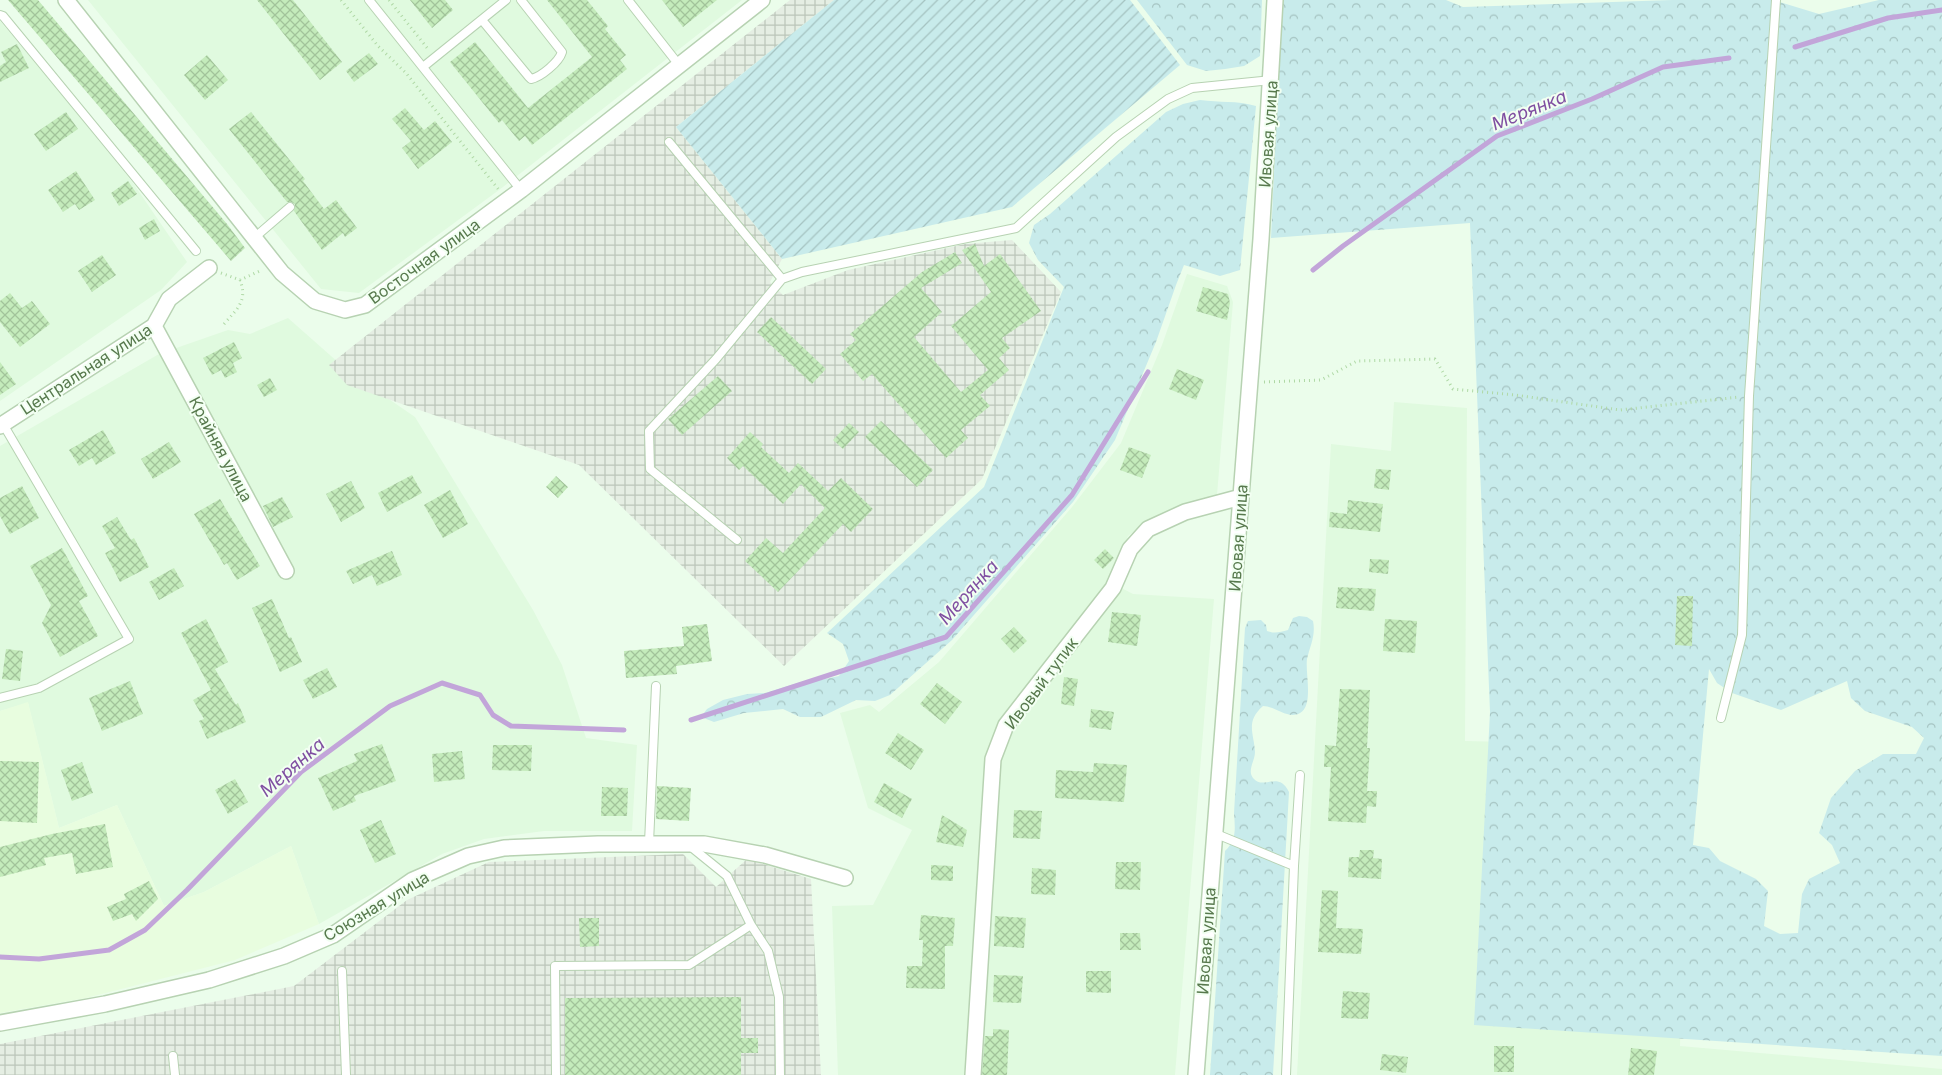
<svg xmlns="http://www.w3.org/2000/svg" width="1942" height="1075" font-family="Inter,sans-serif">
<style>
.residential{fill:#e0fadf}
.commercial{fill:#e8fddf}
.industrial{fill:url(#industrial-grid)}
.forest{fill:url(#forest-crowns);fill-rule:evenodd}
.garden{fill:url(#garden-furrows)}
.lines{fill:none;stroke-linecap:round;stroke-linejoin:round}
.stream{stroke:#c2a5d9;stroke-width:5}
.building{fill:url(#building-cross-hatch)}
.lane-casing{stroke:#b7d2b2;stroke-width:10}
.street-casing{stroke:#b7d2b2;stroke-width:18}
.path{stroke:#afd8a5;stroke-width:3;stroke-dasharray:1 4;stroke-linecap:butt}
.lane{stroke:#fff;stroke-width:8}
.street{stroke:#fff;stroke-width:15}
.labels{text-anchor:middle;dominant-baseline:central;stroke-width:4;stroke-linejoin:round;paint-order:stroke}
.street-label{font-size:16px;fill:#57794d;stroke:#f2fff2}
.water-label{font-size:18px;font-style:italic;fill:#7f4fa1;stroke:#f2fff2}
</style>
<defs>
<pattern id="industrial-grid" width="8" height="8" patternUnits="userSpaceOnUse" patternTransform="scale(1.25)"><rect width="8" height="8" fill="#e5eee3"/><path d="M0 4h8M4 0v8" fill="none" stroke="#bcc6ba"/></pattern>
<pattern id="forest-crowns" width="20" height="18" patternUnits="userSpaceOnUse" patternTransform="scale(1.25)"><rect width="20" height="18" fill="#c8ebeb"/><path d="M2 6a3 3 0 1 1 6 0M12 15a3 3 0 1 1 6 0" fill="none" stroke="#a5c3c1"/></pattern>
<pattern id="garden-furrows" width="10" height="10" patternUnits="userSpaceOnUse" patternTransform="scale(1.25)"><rect width="10" height="10" fill="#c8ebeb"/><path d="M-1 1l2-2M0 10L10 0M9 11l2-2" fill="none" stroke="#a5c3c1"/></pattern>
<pattern id="building-cross-hatch" width="8" height="8" patternUnits="userSpaceOnUse" patternTransform="scale(1.25)"><rect width="8" height="8" fill="#c4ebbb"/><path d="M0 0l8 8M0 8l8-8" fill="none" stroke="#a2c39a"/></pattern>
</defs>
<rect width="100%" height="100%" fill="#ebfdeb"/>
<path class="residential" d="M88,0h654l-243,190 -140,103 -38,-4z
M0,21l53,63 80,99 54,79 -26,28 -161,111z
M1187,274l40,12 6,16 -16,193 -39,12 -33,15 -17,14 -18,46 23,12 81,5 -39,476h-337l-6,-169 41,-1 39,-75 -44,-22 -28,-95 30,-8 9,7 60,-50 133,-155 49,-64 41,-98z
M288,318l60,53 67,46 118,193 29,55 24,73 51,7 -5,86h-88l-60,8 -42,15 -123,70 -28,-78 -87,46 -40,14 -47,-101 -58,23 -31,-125 -28,8v-265l159,-92 69,-24 22,4z
M1394,402l73,6 -2,333 44,1 172,270 -1,34 262,23v6h-645l34,-631 60,7z"/>
<path class="commercial" d="M28,702l31,126 58,-23 47,101 40,-14 87,-46 28,78 -84,36 -149,38 -86,15v-302z"/>
<path class="industrial" d="M790,0h44l-158,127 106,132 -12,23 13,13 65,-25 117,-26 47,-4 49,52 -79,187 -198,187 -205,-201 -232,-80 -18,-20z
M683,854l33,33 31,-28 64,20 10,196h-821v-31l294,-58 113,-86 82,-38z"/>
<path class="forest" d="M1137,0h125l-2,56 -16,10 -19,3 -19,2 -19,-6z
M1282,0h164l17,7 209,-7h101l46,14 60,-14h63v1056l-468,-31 16,-313 -20,-489 -199,15zM1709,669l8,14 15,10 49,17 66,-29 4,17 14,13 47,16 12,11 -8,16h-33l-28,17 -24,27 -12,35 13,12 8,18 -31,16 -7,15 -4,39 -18,1 -16,-8 4,-35 -12,-12 -36,-18 -11,-13 -16,-3z
M1200,100c20,3 36,0 56,6l-16,164 -20,6 -36,-11 -8,20 -20,57 -41,98 -42,62 -121,138 -62,55 -15,6 -19,-1 -35,17h-21l-17,-8 -39,4 -30,9 -13,-5 6,-8 16,-9 24,-6 18,-1 36,-11 19,-2 19,-4 10,-15 -6,-17 -16,-11 157,-146 80,-200 -26,-27 -9,-17 5,-18 16,-11 116,-102 17,-8z
M1299,616l8,1 6,4c3,14 -3,25 -6,38 -2,14 7,46 -7,54 -12,7 -25,-7 -37,-7 -18,16 -9,27 -8,46 0,9 -8,18 -2,26 11,13 25,-8 36,14l-16,283h-63l15,-224c12,-11 10,-23 9,-38l11,-185 3,-7 13,-1 5,5 1,6c8,3 13,1 21,-1l5,-12z"/>
<path class="garden" d="M834,0h296l50,65 -168,142 -230,52 -106,-132z"/>
<g class="lines">
<path class="stream" d="M1795,47l93,-29 54,-8
M1313,270l30,-24 154,-110 95,-37 71,-32 66,-9
M691,720l255,-83 126,-142 76,-123
M0,957l39,2 70,-9 36,-20 42,-40 114,-118 89,-66 52,-23 38,12 13,20 18,11 113,4"/>
</g>
<path class="building" d="M8,0h30l189,224 18,24 -14,13z
M257,0h36l49,62 -22,18z
M410,0h35l8,10 -21,18z
M547,0h40l21,26 -3,3 21,26 -6,5 7,9 -95,76 -7,-9 -6,5 -17,-21 -3,3 -49,-61 25,-20 53,66 64,-51z
M662,0h55l-34,27z
M17,44l12,24 -29,14v-16l6,-4 -5,-10z
M369,53l9,11 -24,18 -8,-11z
M207,55l21,25 -23,20 -21,-25z
M405,108l19,22 11,-9 17,21 -34,27 -16,-21 9,-7 -19,-22z
M66,112l12,17 -32,22 -12,-17z
M251,112l54,67 -2,2 21,28 12,-9 21,28 -12,9 -2,-4 -21,17 -28,-39 1,-7 -4,-2h-4l-58,-73z
M76,171l19,29 -16,10 -4,-6 -12,8 -15,-22z
M128,181l9,13 -18,12 -8,-13z
M154,219l6,12 -15,9 -6,-12z
M975,244l9,22 16,-12 41,57 -39,27 8,10 -11,10 10,12 -29,25 10,11 -29,24 7,8 -22,20 -74,-84 -9,7 -23,-27 16,-14 -6,-6 72,-62 33,-20 7,11 -41,25 21,24 -28,25 47,55 27,-22 -37,-44 40,-34 -29,-42z
M102,255l14,20 -24,17 -14,-21z
M1203,287l25,7 2,9 -3,17 -31,-9z
M10,293l12,15 10,-7 18,23 -30,23 -20,-25v-21z
M771,317l55,52 -14,15 -55,-52z
M234,342l8,16 -9,5 4,9 -12,6 -4,-8 -9,5 -9,-17z
M0,362l16,22 -16,11z
M1177,369l27,11 -8,20 -27,-11z
M718,376l14,15 -50,44 -14,-16z
M270,378l7,12 -13,7 -7,-12z
M881,421l52,49 -16,17 -52,-50z
M849,423l10,9 -16,17 -10,-9z
M103,430l13,23 -20,12 -4,-7 -13,8 -10,-16z
M750,432l13,12 -2,3 28,26 9,-10 30,28 13,-13 32,31 -22,23 -8,-8 -65,68 -33,-31 21,-23 17,15 42,-45 -24,-24 -18,20 -40,-38 -4,4 -12,-12z
M169,442l12,20 -28,17 -12,-20z
M1129,447l22,8 -9,23 -22,-8z
M1376,469l15,1 -2,20 -15,-2z
M412,475l10,18 -35,19 -9,-19z
M556,476l12,11 -10,11 -12,-11z
M351,481l14,27 -24,14 -15,-28z
M22,486l17,32 -29,16 -10,-18v-18z
M450,490l18,34 -25,14 -19,-33z
M282,497l11,20 -20,10 -10,-21z
M220,499l40,67 -23,14 -10,-17 -3,2 -30,-51z
M1348,500l35,4 -3,28 -51,-5 1,-15 17,2z
M117,517l14,23 3,-2 15,29 -29,15 -15,-29 10,-5 -13,-22z
M62,548l26,48 -9,5 19,35 -38,21 -18,-34 9,-18 -21,-39z
M1105,549l9,9 -11,11 -9,-9z
M392,551l10,24 -25,11 -5,-11 -19,9 -7,-13z
M1370,559l19,1 -1,14 -19,-2z
M174,568l10,18 -25,14 -10,-18z
M1338,587l38,2 -2,22 -38,-3z
M1677,596h16l-1,50 -17,-1z
M272,599l17,39 2,-1 11,25 -22,10 -28,-64z
M1112,612l29,3 -4,31 -29,-4z
M206,619l22,43 -13,7 21,36 2,-2 8,19 -39,17 -8,-18 5,-2 -11,-19 18,-10 -30,-57z
M1385,619l32,2 -2,32 -32,-2z
M707,624l5,37 -36,5 1,8 -51,4 -2,-27 60,-5 -2,-19z
M1014,627l13,14 -13,12 -13,-14z
M6,649l17,2 -3,30 -18,-2z
M327,668l10,19 -24,12 -10,-19z
M1064,677l14,2 -4,27 -13,-2z
M130,681l13,33 -41,17 -13,-33z
M937,683l25,19 -17,22 -25,-20z
M1340,689l30,1 -3,58h3l-3,43h10l-1,16 -9,-1 -1,17 -38,-2 3,-54h-7l1,-22 11,1z
M1091,709l23,3 -3,18 -22,-3z
M898,733l26,17 -13,20 -26,-17z
M382,744l14,37 -42,15 2,5 -23,10 -15,-33 39,-17 -3,-7z
M493,745h39l-1,26 -39,-1z
M462,751l3,28 -31,3 -2,-28z
M0,761l39,1 -2,61 -37,-2z
M82,762l11,31 -21,8 -11,-31z
M1094,763l33,2 -3,37 -69,-4 1,-28 37,2z
M235,779l13,23 -20,12 -13,-24z
M884,783l28,16 -10,19 -28,-16z
M657,786l34,2 -2,33 -33,-2z
M602,787l26,1 -1,28h-26z
M1014,810l28,1 -2,28 -27,-1z
M942,815l25,15 -4,17 -27,-5z
M381,820l15,34 -21,9 -15,-33z
M105,824l8,43 -37,7 -4,-21 -28,5 2,7 -46,12v-30l52,-13z
M1360,850h14l-1,8 9,1 -1,20 -33,-2 1,-20h10z
M1116,862h25l-1,28 -25,-1z
M931,865l22,1v15l-22,-1z
M1032,868l24,2 -1,25 -24,-1z
M149,881l9,18 -22,22 -4,-7 -19,7 -6,-14 19,-8 -2,-5z
M1322,890l16,1 -2,37 27,1 -2,25 -43,-2z
M921,915l34,3 -2,28h-8v43l-39,-1 1,-22h15l1,-26h-4z
M995,916l31,2 -2,30 -30,-2z
M579,918h20v28l-19,1z
M1120,933h20l1,17h-21z
M1086,971h25v22l-25,-1z
M994,975l29,1 -2,27 -28,-1z
M1343,991l27,2 -2,26 -27,-1z
M741,997v41h17v15h-17v22h-176v-77z
M993,1029l16,1 -2,45h-25l3,-39h8z
M1494,1046h20v26h-20z
M1631,1048l26,3 -3,24h-26z
M1382,1054l26,3 -2,16 -26,-3z"/>
<g class="lines">
<g class="lane-casing">
<path id="lane" d="M369,0l152,190
M628,0l51,65
M0,15l3,1 193,235
M482,20l47,57 2,2c10,-2 28,-17 31,-27l-41,-52
M423,67l83,-67
M669,142l113,137 20,-7 214,-44 100,-91 52,-38 24,-11 80,-8
M254,238l36,-31
M737,540l-87,-71 -1,-38 67,-72 66,-80
M0,698l39,-10 90,-49 -126,-215
M1721,718l21,-83 7,-239 27,-396
M1214,833l80,33 -8,209
M649,843l7,-157
M690,846l37,30 24,49 17,26 11,46 1,78
M1294,866l6,-91
M342,971l4,104
M173,1056l2,19
M556,1075l-1,-109 134,-1 62,-40"/>
</g>
<g class="street-casing">
<path id="street" d="M66,0l216,273 33,28 30,9 20,-5 156,-115 241,-190
M154,326l132,245
M0,426l154,-100 15,-27 40,-31
M0,1023l105,-19 104,-24 75,-24 49,-21 80,-55 55,-24 36,-8 94,-4h106l61,11 80,23
M973,1075l20,-316 13,-34 107,-137 17,-39 18,-20 37,-17 56,-15
M1196,1075l65,-836 14,-239"/>
</g>
<path class="path" d="M341,0l37,46 28,27 93,117
M389,0l39,49
M221,273l19,7 22,-10
M224,324c13,-15 24,-23 16,-44
M1264,382l57,-2 36,-19 78,-2 18,30 62,6 105,15 119,-13"/>
<use href="#lane" class="lane"/>
<use href="#street" class="street"/>
</g>
<g class="labels">
<g class="street-label">
<text transform="translate(1268 134) rotate(-86)">Ивовая улица</text>
<text transform="translate(424 261) rotate(-36)">Восточная улица</text>
<text transform="translate(86 369) rotate(-33)">Центральная улица</text>
<text transform="translate(221 449) rotate(62)">Крайняя улица</text>
<text transform="translate(1238 538) rotate(-86)">Ивовая улица</text>
<text transform="translate(1041 683) rotate(-53)">Ивовый тупик</text>
<text transform="translate(376 906) rotate(-31)">Союзная улица</text>
<text transform="translate(1206 941) rotate(-86)">Ивовая улица</text>
</g>
<g class="water-label">
<text transform="translate(1529 110) rotate(-22)">Мерянка</text>
<text transform="translate(968 592) rotate(-48)">Мерянка</text>
<text transform="translate(292 767) rotate(-41)">Мерянка</text>
</g>
</g>
</svg>
